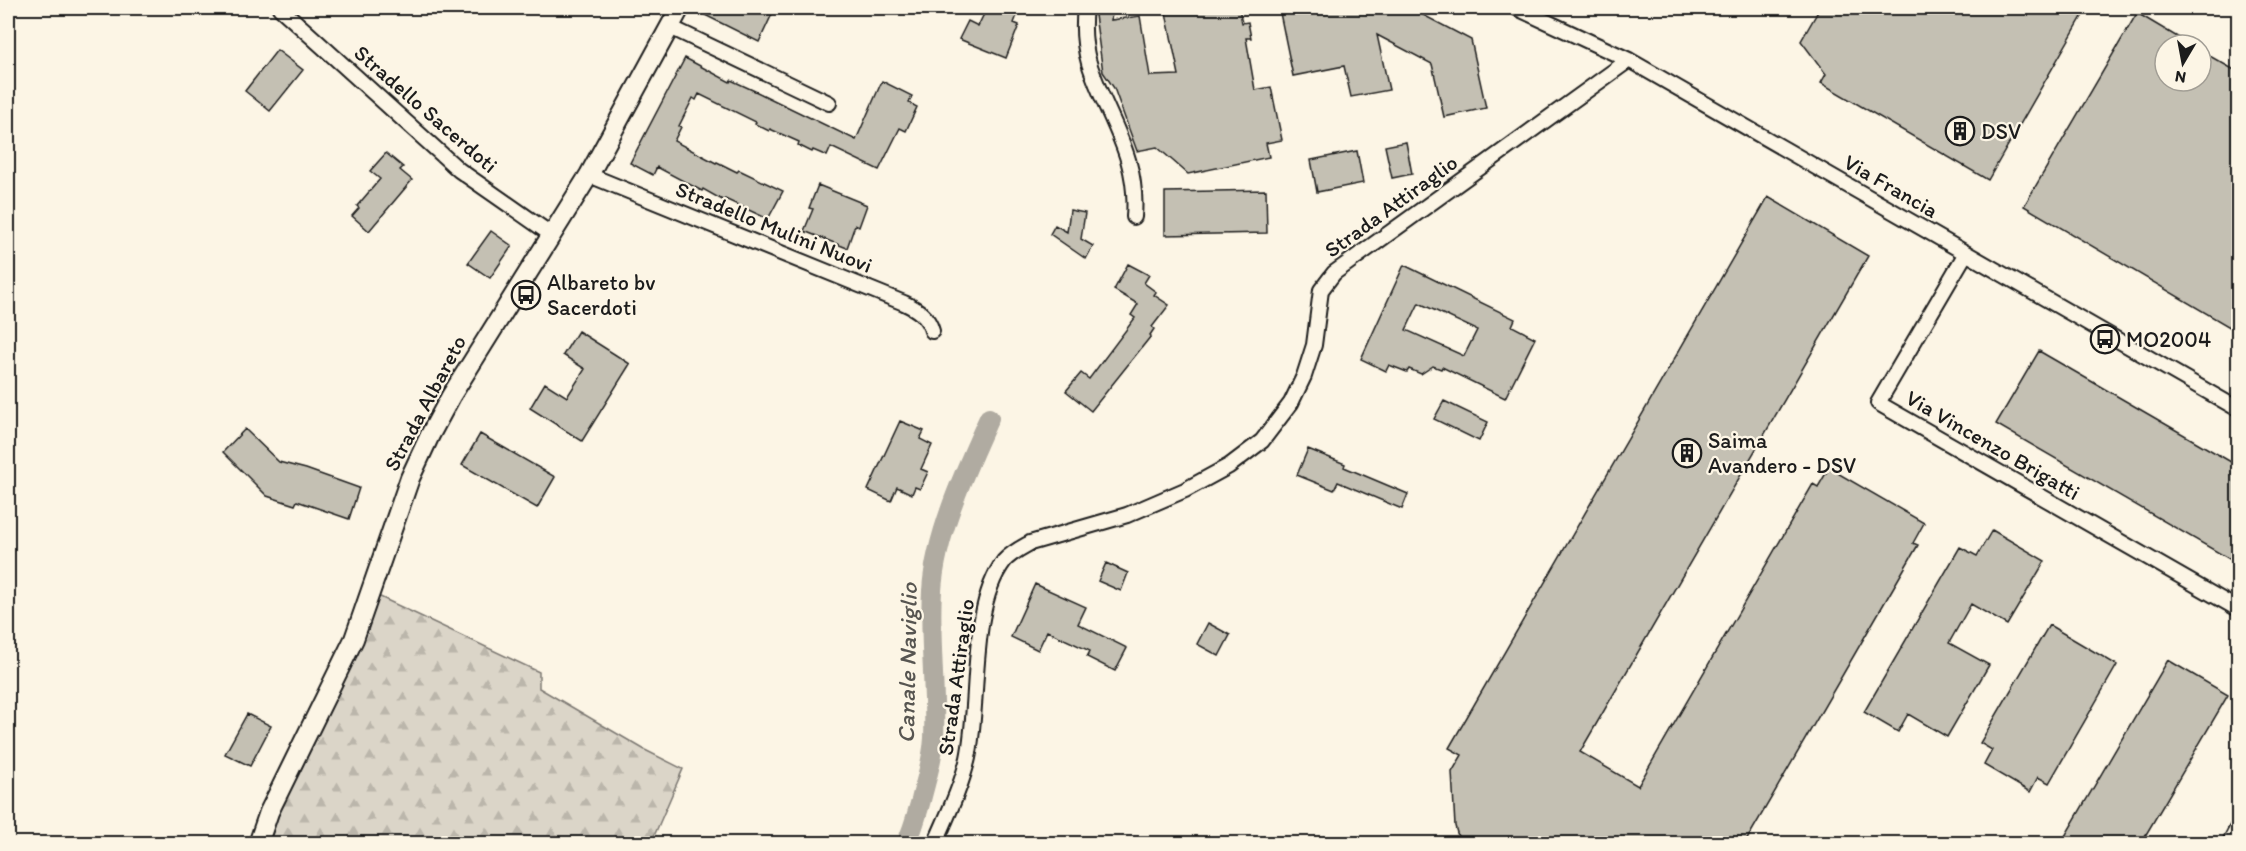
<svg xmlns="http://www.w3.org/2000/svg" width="2246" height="851" font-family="Itim,sans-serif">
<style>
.forest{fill:url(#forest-firs);stroke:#7c7872;stroke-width:1.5}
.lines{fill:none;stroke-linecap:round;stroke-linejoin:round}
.canal{stroke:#b0aba1;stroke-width:20}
.building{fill:#c4c0b3;stroke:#1c1c1c;stroke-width:1.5;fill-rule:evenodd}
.minor-casing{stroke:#1c1c1c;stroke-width:18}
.tertiary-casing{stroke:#1c1c1c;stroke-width:22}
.minor{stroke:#fcf5e5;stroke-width:14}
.tertiary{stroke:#fcf5e5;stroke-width:18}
.labels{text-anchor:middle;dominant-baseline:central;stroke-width:4.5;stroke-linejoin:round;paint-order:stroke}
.street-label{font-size:22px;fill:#1c1c1c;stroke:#fcf5e5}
.poi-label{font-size:22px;fill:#1c1c1c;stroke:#fcf5e5;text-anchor:start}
.water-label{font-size:24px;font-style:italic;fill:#575551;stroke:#fcf5e5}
</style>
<defs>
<pattern id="forest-firs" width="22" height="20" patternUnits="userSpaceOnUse" patternTransform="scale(1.5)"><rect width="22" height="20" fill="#dbd5c8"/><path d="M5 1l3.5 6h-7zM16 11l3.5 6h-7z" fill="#bbb6ab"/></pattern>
</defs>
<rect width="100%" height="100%" fill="#fcf5e5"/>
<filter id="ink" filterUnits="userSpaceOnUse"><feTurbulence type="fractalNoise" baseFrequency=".0167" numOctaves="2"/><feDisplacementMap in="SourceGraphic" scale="12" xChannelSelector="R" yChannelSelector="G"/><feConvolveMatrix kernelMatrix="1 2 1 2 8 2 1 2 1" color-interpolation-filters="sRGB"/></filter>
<g filter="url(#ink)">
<path class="forest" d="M378,596l161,76v16l106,62 38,19 -32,74 -382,1 12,-36 82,-169z"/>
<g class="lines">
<path class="canal" d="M906,844c7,-14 11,-30 15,-44 5,-20 12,-41 13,-62 2,-49 -5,-98 -2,-147 3,-56 34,-122 57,-173"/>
</g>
<path class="building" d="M691,8h68l13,6 -13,28z
M987,8h33l-6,15 5,2 -13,33 -47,-19 9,-18 10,5z
M1094,8h19l-2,12 29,-4 10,60 29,-1 -14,-67h74l3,15 6,-1 3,16h-5l9,52 16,-3 11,53 -16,3 3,14 -81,17 -31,-27 -20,4 -23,-63 -11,-16z
M1279,8h131l61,32 15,68 -42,9 -12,-53 -55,-29 12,55 -38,7 -7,-31 -51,10z
M1820,8h267l-99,172 -167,-97 5,-9 -25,-33z
M2137,13l54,32h-26v36h36v-30l37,21v260l-214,-126z
M277,50l26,20 -33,41 -25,-20z
M685,58l45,24 1,-2 26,12 99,48 26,-59 30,15 -3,7 8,4 -11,24 -6,-3 -21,42 -48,-23 -4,9 -14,-6 -1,2 -14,-7 1,-3 -29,-13 -1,2 -14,-7 1,-2 -57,-28 -3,6 -3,-2 -14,28 2,1 -7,14 42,22 1,-1 20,10 2,-2 44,21 -15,28 -43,-20 -1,2 -21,-12 -1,2 -45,-24 -4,8 -23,-12z
M1406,142l6,32 -20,4 -7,-32z
M1357,151l6,32 -46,9 -6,-32z
M386,153l17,14 -3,3 12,10 -43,51 -17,-15 7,-8 -2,-2 23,-27 -10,-8z
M818,185l49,20 -8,22 -4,-2 -8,23 -43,-17 9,-22 -4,-1z
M1266,190l1,43 -102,2v-43z
M1768,197l100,59 -288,496 58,34 175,-302 5,3 11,-19 95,55 -11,20 5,2 -173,298h-285l-5,-17 -3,-54 10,-17 -13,-7z
M1070,210l15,3 -4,26 12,7 -7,13 -36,-25 5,-9 12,7z
M491,231l21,15 -22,32 -22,-15z
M1128,264l21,11 -5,8 12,9 -2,3 15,10 -17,22 2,2 -4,6 1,1 -60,75 -25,-20 15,-18 8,6 46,-61 -4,-3 7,-11 -24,-14z
M1404,265l111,54 -3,7 23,12 -30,60 -63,-31 -1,2 -8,-3 -12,8 -12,-5 -2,3 -18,-7 -3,6 -25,-12zM1419,303l58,27 -13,26 -58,-26z
M578,331l52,33 -48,77 -52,-33 15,-25 22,14 18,-28 -22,-14z
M2039,351l199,115v98l-242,-140z
M1444,401l44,21 -9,19 -45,-22z
M900,421l24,10 -4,8 12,6 -11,24 7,3 -8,17 -5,-2 -3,7 -15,-7 -6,14 -23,-11z
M245,429l34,33 27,7 53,19 -10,31 -52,-18 -2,4 -28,-9 -44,-44z
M480,434l75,43 -18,31 -75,-43z
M1308,449l37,15 -1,3 64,27 -6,15 -64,-27 -4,8 -37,-15z
M1992,530l53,31 -38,64 -36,-21 -22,39 40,22 -42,72 -39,-23 -10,18 -34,-20 96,-165 17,9z
M1106,563l22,10 -7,18 -23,-10z
M1035,584l51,23 -8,17 49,24 -12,23 -28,-14 3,-6 -43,-20 -9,19 -27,-13z
M1208,623l22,12 -11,21 -22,-12z
M2049,625l68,40 -68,118 -11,-6 -8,15 -46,-27 8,-15 -12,-7z
M2168,660l60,35 -87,148h-80z
M247,714l24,12 -21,40 -25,-12z"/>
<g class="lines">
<g class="minor-casing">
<path id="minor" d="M280,8l179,162 93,65
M1085,8c-2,17 -1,38 4,55 18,56 50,91 45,154
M1517,8l112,52 609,349
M670,27l159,76
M589,175l315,128c13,6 24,13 28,28
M1966,253l-88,150 360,206
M935,844c12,-28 26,-56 33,-86 12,-56 1,-151 36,-197 7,-8 17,-13 26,-18l97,-28 58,-25 44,-24 33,-25 29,-38 13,-27 10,-31 7,-55 13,-17 295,-213
M2229,844l9,-17"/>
</g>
<g class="tertiary-casing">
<path id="tertiary" d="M258,844l11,-32 85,-173 56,-161 20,-43 21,-39 138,-221 91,-167"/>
</g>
<use href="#minor" class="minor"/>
<use href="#tertiary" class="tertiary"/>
</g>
</g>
<defs>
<g id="building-ring" transform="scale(1.5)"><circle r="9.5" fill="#fcf5e5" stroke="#1c1c1c" stroke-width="1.5"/><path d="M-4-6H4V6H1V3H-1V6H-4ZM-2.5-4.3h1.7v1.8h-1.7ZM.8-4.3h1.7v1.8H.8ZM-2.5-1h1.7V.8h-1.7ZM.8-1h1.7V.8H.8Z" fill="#1c1c1c"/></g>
<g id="bus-ring" transform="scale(1.5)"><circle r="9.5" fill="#fcf5e5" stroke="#1c1c1c" stroke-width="1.5"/><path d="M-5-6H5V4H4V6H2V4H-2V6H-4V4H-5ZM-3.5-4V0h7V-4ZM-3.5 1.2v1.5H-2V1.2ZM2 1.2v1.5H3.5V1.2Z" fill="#1c1c1c"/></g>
</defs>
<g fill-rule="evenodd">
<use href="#building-ring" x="1960" y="131"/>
<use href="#bus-ring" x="526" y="295"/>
<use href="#bus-ring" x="2105" y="339"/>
<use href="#building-ring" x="1687" y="453"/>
</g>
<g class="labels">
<g class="street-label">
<text transform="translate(426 109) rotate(41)">Stradello Sacerdoti</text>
<text transform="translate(1891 186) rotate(30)">Via Francia</text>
<text transform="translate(1391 206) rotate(-36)">Strada Attiraglio</text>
<text transform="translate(774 227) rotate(22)">Stradello Mulini Nuovi</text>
<text transform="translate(425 403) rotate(-62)">Strada Albareto</text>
<text transform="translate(1993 445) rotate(30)">Via Vincenzo Brigatti</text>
<text transform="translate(956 677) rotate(-82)">Strada Attiraglio</text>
</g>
<g class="poi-label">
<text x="1981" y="131">DSV</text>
<text x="547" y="282">Albareto bv<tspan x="547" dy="25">Sacerdoti</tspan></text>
<text x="2126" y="339">MO2004</text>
<text x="1708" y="440">Saima<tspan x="1708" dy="25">Avandero - DSV</tspan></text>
</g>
<g class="water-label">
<text transform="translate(907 663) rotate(-89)">Canale Naviglio</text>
</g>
</g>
<rect width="2246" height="851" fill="none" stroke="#fcf5e5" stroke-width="30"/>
<rect x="15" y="15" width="2216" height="821" fill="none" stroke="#1c1c1c" stroke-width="2" filter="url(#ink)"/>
<g transform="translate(2183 63) rotate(190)"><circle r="28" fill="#fcf5e5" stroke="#a29e95" stroke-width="1.5"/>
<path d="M0-4.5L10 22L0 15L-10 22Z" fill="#1c1c1c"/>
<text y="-9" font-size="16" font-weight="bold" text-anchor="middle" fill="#1c1c1c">N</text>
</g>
</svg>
